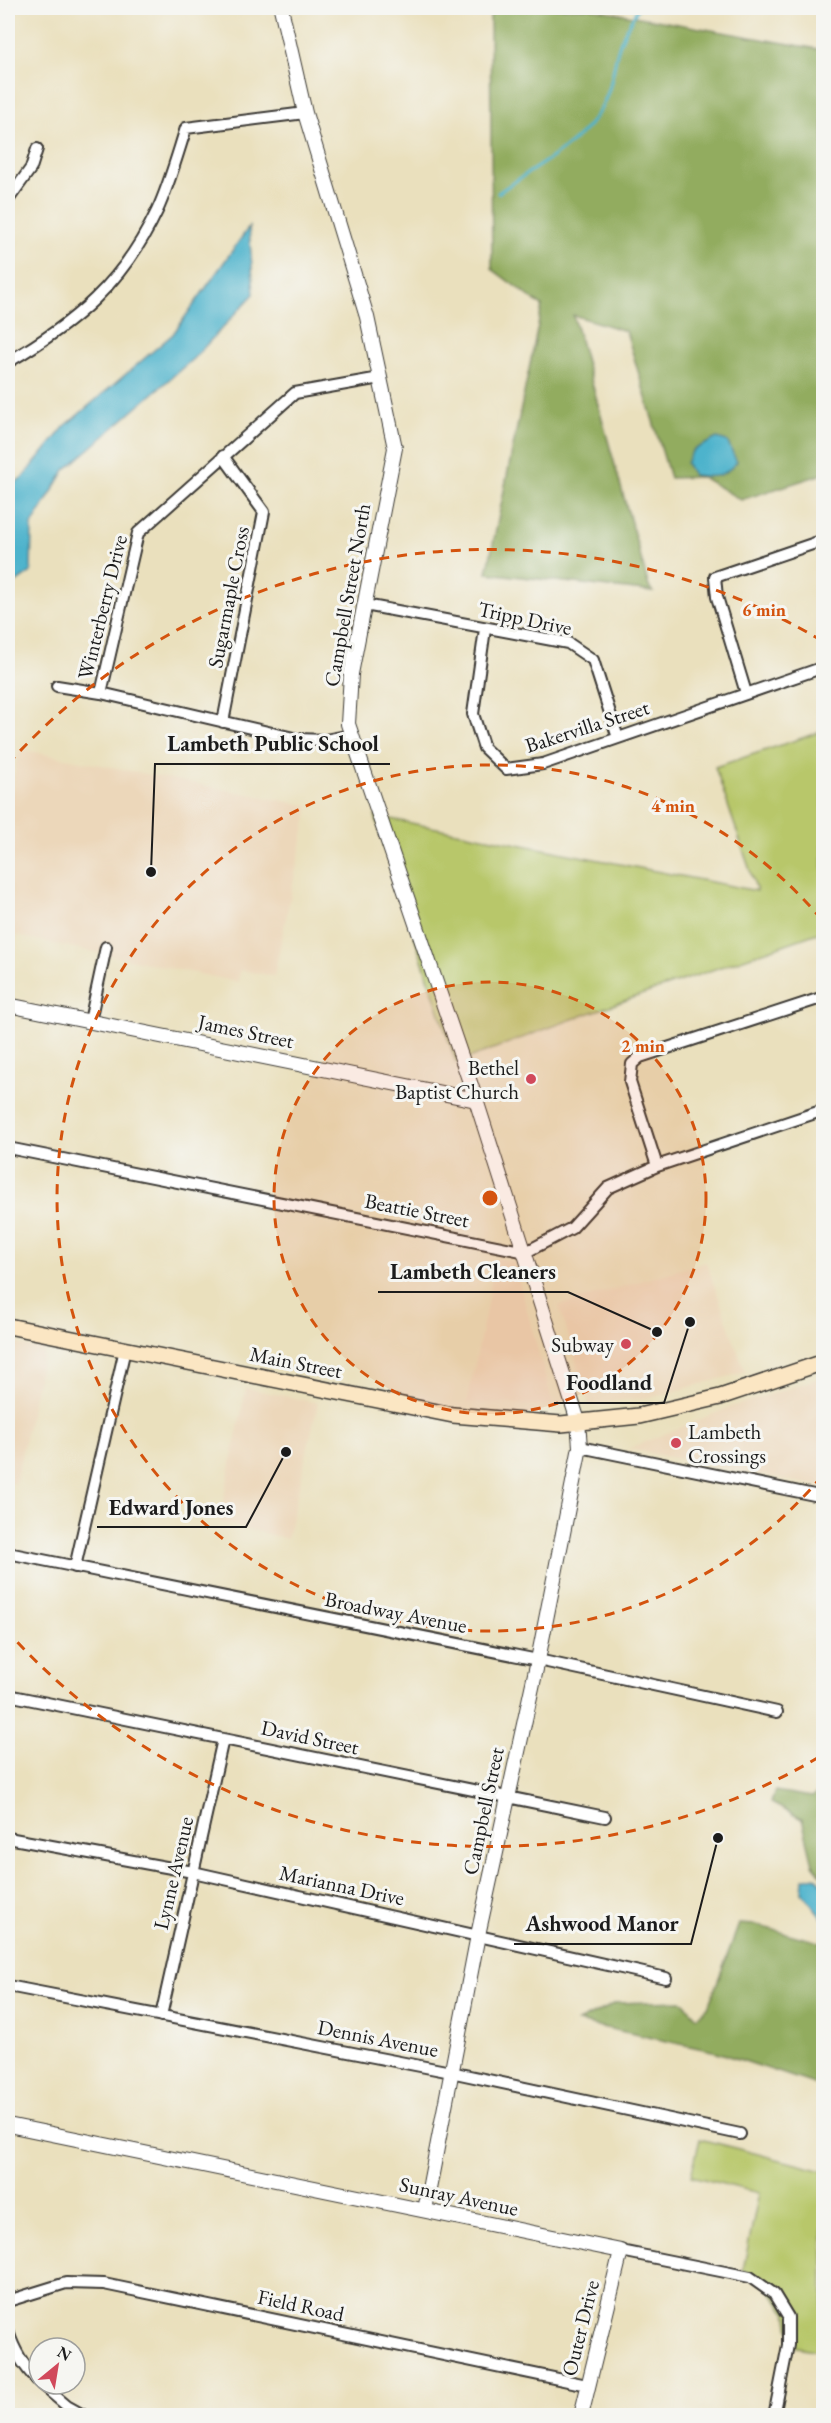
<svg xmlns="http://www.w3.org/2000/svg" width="831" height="2423" font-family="'EB Garamond',serif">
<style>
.built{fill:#ecd7ba}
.green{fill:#b8c76a;stroke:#6a7243;stroke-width:1.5}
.forest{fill:#92ac5e;stroke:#57643d;stroke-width:1.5}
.water{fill:#4db3cc;stroke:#346874;stroke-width:1.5}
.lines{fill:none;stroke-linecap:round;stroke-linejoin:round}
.stream{stroke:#4db3cc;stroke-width:3}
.minor-casing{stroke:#3b3934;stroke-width:14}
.tertiary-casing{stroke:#3b3934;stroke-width:16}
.secondary-casing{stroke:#3b3934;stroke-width:18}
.minor{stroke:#fff;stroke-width:10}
.tertiary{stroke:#fff;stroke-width:14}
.secondary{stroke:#fbe6c3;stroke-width:15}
.ring{fill:none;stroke:#d4530e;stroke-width:3;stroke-dasharray:10 8}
.poi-dot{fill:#d1495b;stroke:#f6f6f2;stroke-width:2}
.labels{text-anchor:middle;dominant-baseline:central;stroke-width:6;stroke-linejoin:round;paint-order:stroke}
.street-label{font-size:21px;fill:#1c1c1c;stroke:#f6f6f2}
.poi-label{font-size:21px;fill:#1c1c1c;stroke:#f6f6f2;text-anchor:end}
.centre{fill:#d4530e;stroke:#f6f6f2;stroke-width:3}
.ring-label{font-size:18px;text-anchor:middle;font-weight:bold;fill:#d4530e;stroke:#f6f6f2;stroke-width:6;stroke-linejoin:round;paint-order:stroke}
.leader{fill:none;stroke:#1c1c1c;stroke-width:2}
.callout-dot{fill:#1c1c1c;stroke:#f6f6f2;stroke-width:2}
.callout-label{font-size:22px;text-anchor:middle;font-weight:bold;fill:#1c1c1c;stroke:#f6f6f2;stroke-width:6;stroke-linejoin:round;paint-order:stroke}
</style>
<rect width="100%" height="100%" fill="#f6f6f2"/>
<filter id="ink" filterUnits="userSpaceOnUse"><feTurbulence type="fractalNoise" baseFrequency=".0167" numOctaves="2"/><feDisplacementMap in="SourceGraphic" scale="12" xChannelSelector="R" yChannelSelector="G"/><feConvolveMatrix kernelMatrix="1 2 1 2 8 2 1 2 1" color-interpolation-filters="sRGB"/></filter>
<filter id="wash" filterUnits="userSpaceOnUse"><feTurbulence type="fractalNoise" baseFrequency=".008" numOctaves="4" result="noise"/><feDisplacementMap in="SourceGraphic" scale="24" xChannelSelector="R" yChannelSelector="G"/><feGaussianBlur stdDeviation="1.35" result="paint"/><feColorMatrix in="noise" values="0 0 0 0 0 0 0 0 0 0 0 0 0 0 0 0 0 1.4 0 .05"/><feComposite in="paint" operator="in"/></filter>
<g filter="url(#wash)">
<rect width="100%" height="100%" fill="#eae0bd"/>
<path class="built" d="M19,749l290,57 -35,170 -34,-6 -2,12 -230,-48v-124z
M496,1258l18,4 39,143 -86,-2z
M706,1262l39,110 -92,25 -64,7 -30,-98z
M8,1342l36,8 -29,134 -7,-2z
M823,1377v110l-195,-38 100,-41z
M246,1388l72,15 -31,136 -68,-17z"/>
<path class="green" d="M823,731v200l-256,90 -111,42 -81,-247 382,75 -42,-124z
M700,2139l123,32v181l-30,-6 -6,-33 -25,-33 -19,-10 16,-77 -68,-17z"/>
<path class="forest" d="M490,8h99l234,42v424l-82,26 -39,-23 -32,1 -44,-147 -53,-16 76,272 4,5 -166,-19 55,-267 -50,-37z
M823,1788v89l-10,-13 -11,-45 -31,-16 4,-12 37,6z
M739,1924l16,1 68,18v144l-106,-35 -139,-30 38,-19 66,-2 15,16 11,-10z"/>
<path class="water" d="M249,227l5,67 -59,63 -130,113 -33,55 -1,47 -21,15 -2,-3v-96l16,-12 41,-50 108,-92z
M717,438l10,3 10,21c-15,16 -22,16 -44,13l-7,-12 7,-13z
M814,1876c15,7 10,29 9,43l-21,-27 1,-13z"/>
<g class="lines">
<path class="stream" d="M498,193c37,-27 86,-48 106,-91 8,-16 9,-32 13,-49 4,-17 13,-31 21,-45"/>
</g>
</g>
<g filter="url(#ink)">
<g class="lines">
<g class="minor-casing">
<path id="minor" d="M8,200l23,-32 6,-19
M8,362c67,-39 115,-79 149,-151 12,-26 20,-55 29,-83l119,-15
M365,605l203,38 25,17 25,78
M485,629l-12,85 11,34 22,21 37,-5 281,-97
M57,686l44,7
M746,693l-29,-96 -2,-20 109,-37
M223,722l41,-210 -41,-56
M351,735l-26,5 -27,-1 -197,-46 37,-160 157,-140 85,-15
M90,1021l16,-74
M8,1148l518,104 46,-24 36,-40 49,-22 167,-56
M657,1166l-27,-84 2,-18 8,-7 184,-60
M580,1447l244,50
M8,1553l530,107 239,52
M75,1567l50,-218
M8,1695l597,122
M8,1838l185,34 473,106
M8,1986l438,85 294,63
M161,2016l62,-277
M621,2251l129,26 24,17 14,23v28l-14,71
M8,2301l58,-18 38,1 483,101
M8,2331c6,20 16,36 31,51
M41,2384l26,22 18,10"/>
</g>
<g class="tertiary-casing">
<path id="tertiary" d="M281,8l24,105 62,204 28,131 -44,226 -3,50 128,376 102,321 2,26 -42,213 -60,275 -53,275
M8,1005l468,95
M8,2125l613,126 -40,165"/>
</g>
<g class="secondary-casing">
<path id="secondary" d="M8,1326l445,89 108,9 78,-8 81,-19 104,-35"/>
</g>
<use href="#minor" class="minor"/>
<use href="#tertiary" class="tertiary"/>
<use href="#secondary" class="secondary"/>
</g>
</g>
<circle cx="490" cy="1198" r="216" fill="#d4530e" fill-opacity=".12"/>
<g class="ring">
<circle cx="490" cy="1198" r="216"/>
<path d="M822 1476A433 433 0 1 1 822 920"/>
<path d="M819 1757A649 649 0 0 1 8 1632M8 764A649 649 0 0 1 819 639"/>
</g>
<g class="poi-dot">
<circle cx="531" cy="1079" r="6"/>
<circle cx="626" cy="1344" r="6"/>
<circle cx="676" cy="1443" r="6"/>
</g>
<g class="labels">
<g class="street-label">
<text transform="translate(347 595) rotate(-80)">Campbell Street North</text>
<text transform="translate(228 597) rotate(-79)">Sugarmaple Cross</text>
<text transform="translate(102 607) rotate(-76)">Winterberry Drive</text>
<text transform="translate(525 618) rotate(12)">Tripp Drive</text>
<text transform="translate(587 726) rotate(-18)">Bakervilla Street</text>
<text transform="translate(246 1031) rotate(12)">James Street</text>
<text transform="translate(417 1210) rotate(11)">Beattie Street</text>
<text transform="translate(296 1362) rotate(11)">Main Street</text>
<text transform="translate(396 1612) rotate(11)">Broadway Avenue</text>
<text transform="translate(310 1737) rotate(12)">David Street</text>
<text transform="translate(483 1811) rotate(-78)">Campbell Street</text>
<text transform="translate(173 1873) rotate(-77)">Lynne Avenue</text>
<text transform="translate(342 1885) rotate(12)">Marianna Drive</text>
<text transform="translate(378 2038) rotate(11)">Dennis Avenue</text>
<text transform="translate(459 2196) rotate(12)">Sunray Avenue</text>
<text transform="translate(301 2305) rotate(12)">Field Road</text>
<text transform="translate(580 2328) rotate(-76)">Outer Drive</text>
</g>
<g class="poi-label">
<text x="519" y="1067">Bethel<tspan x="519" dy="24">Baptist Church</tspan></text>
<text x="614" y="1344">Subway</text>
<text x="688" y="1431" text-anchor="start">Lambeth<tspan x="688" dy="24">Crossings</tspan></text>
</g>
</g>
<circle cx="490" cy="1198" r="9" class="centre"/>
<g class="ring-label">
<text x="764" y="616">6 min</text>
<text x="673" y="812">4 min</text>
<text x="643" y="1052">2 min</text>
</g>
<path class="leader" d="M151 872L155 764H390M657 1332L568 1292H378M690 1322L664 1403H554M286 1452L246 1527H97M718 1838L691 1944H514"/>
<g class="callout-dot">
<circle cx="151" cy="872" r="6"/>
<circle cx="657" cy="1332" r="6"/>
<circle cx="690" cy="1322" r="6"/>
<circle cx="286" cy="1452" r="6"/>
<circle cx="718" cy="1838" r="6"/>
</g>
<g class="callout-label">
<text x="273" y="751">Lambeth Public School</text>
<text x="473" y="1279">Lambeth Cleaners</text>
<text x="609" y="1390">Foodland</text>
<text x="171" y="1515">Edward Jones</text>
<text x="602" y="1931">Ashwood Manor</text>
</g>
<rect width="831" height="2423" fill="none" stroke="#f6f6f2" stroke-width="30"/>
<g transform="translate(57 2366) rotate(30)"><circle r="28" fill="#f6f6f2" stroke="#9f9f9c" stroke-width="1.5"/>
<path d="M0-4.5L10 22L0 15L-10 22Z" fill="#d1495b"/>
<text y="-9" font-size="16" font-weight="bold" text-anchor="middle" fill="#1c1c1c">N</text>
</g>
</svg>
